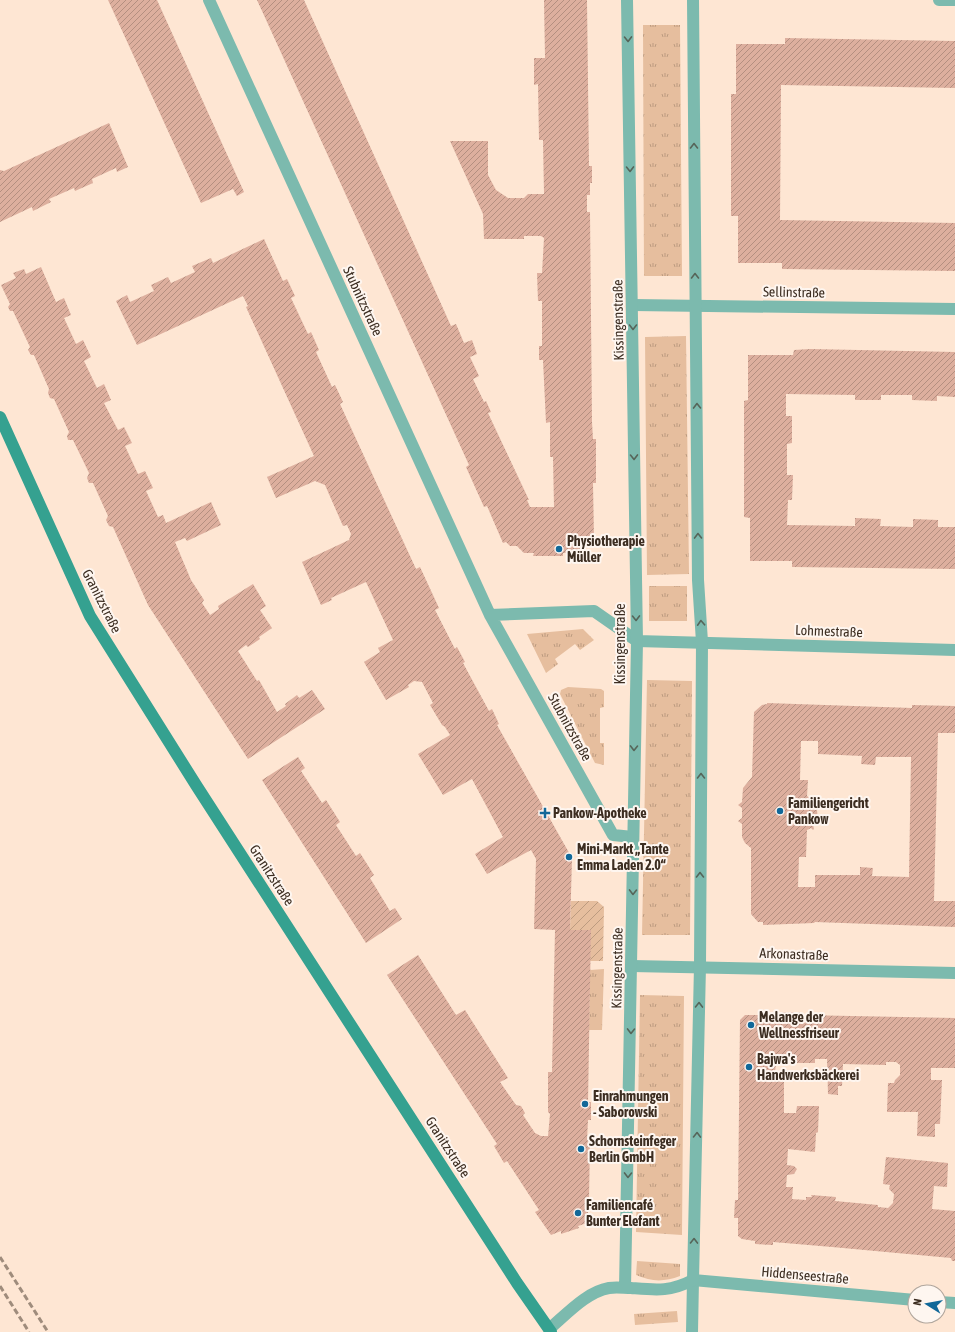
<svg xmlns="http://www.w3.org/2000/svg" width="955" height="1332" font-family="'Asap Condensed',sans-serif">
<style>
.grass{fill:url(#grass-tufts)}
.garden{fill:url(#garden-furrows)}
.building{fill:url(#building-hatch);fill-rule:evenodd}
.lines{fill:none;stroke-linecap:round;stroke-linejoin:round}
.service{stroke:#7cbaae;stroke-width:12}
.minor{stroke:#7cbaae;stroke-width:12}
.tertiary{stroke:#7cbaae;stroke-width:12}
.secondary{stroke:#35a190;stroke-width:12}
.rail{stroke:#9f8c7c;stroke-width:3;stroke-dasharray:6 3;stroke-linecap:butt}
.oneway{stroke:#566559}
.poi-dot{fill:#116899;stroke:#fef6f0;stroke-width:1.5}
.labels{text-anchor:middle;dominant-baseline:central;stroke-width:4;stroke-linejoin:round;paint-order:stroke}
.street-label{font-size:14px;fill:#3c2d21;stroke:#fef6f0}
.poi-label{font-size:14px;font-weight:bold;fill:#3c2d21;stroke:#fef6f0;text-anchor:start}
</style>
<defs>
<pattern id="grass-tufts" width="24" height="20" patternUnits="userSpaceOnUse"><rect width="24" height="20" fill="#e6be9e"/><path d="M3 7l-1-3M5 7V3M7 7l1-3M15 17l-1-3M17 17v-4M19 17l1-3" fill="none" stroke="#bc9b80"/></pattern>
<pattern id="garden-furrows" width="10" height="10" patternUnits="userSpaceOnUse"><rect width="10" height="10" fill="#e6be9e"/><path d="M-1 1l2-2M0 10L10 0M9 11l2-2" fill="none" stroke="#bc9b80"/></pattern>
<pattern id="building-hatch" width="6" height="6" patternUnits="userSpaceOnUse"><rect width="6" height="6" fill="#ddaf9e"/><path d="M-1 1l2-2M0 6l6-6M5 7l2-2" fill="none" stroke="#b48f80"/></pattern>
</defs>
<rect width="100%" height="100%" fill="#fee6d3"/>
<path class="grass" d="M643,25h37l2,251h-38z
M686,336l3,238 -42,1 -2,-238z
M649,586h38v35h-38z
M583,629l11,11 -14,10 -5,-6 -20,15 3,5 -12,9 -19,-39z
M647,680l45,1 -2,254h-48z
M568,687l33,2 3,2v16l-4,1v35h4v22l-9,-2 -35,-69 1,-4z
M604,969l-2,61h-13l1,-60z
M640,995l44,1 -2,239 -46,-3z
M637,1261l43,3v12c-16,6 -28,6 -44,-1z
M677,1311l1,11 -43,3 -1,-11z"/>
<path class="garden" d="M571,901h26l7,6 -1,54h-13l-20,-31z"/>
<path class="building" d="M108,0h49l87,192 -7,4 -4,-7 -32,14z
M257,0h47l147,326 5,-2 8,19 8,-3 5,14 -7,3 9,19 -6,3 11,23 2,-1 5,11 -3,1 41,87h-2l3,7h24l-1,-50h-3v-35l-4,1 -3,-63h-4v-14h3v-45h-4l-1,-28h5l2,-35 -3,-2h-17v3h-40l-1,-25 -33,-73h38v34l8,15 12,8h16l4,-4h16l-1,-54h-4l-1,-56 -4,1v-27h11l-1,-58h43l2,166h3v17h-2v12h-3v17h3l2,210 1,17h3v44h-3l1,56h-4l-15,14h-12v3h-30l1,-3h-10l-7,-7h-7l-4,-4 -3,1 -16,-37 -3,1 -18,-40 3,-2z
M785,38l170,3v47l-174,-3 -1,135 175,3v48l-173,-2v-6h-44v-47h-7v-122h5v-50h49z
M109,123l19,44 -11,5 -1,-4 -24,11 1,4 -18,8 -1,-3 -25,11 2,3 -18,9 -1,-4 -32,15v-52l4,1z
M264,239l19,42 4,-2 8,17 -4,2 17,36 3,-2 8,18 -3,2 16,35 3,-2 8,17 -3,2 76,165 4,-2 19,41 -4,2 20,39 2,-2 8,15 -2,1 26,48 3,-2 7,15 -2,1 75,133 -2,72h21l-3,172h3v18h-3l-1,20h3l-1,60 -2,23 -9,3 1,2 -18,6v-3l-10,4 -16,-23 4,-2 -32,-49 -3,2 -10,-17 3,-2 -110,-169 31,-20 38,60 9,-5 43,68 -8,4 16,23 5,1 4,7 -2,2 12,18 6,3h7l2,-22 -2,-2v-40h4l3,-142 -21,-1 2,-70 -5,-9 -44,24 -12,-20 28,-17 -31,-58 -29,16 -25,-41 32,-19 -5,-8 -3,-2 -12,-20 3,-2 -11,-21 -8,-1 -6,4 1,2 -23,13 -22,-38 16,-10 -2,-4 15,-8 -27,-58 -35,16 1,2 -11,5 -19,-43 47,-22 2,-6 -4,-9 -4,1 -18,-41 -10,-4 -39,17 -9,-21 47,-21 -68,-149 2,-1 -5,-10 -106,49 -21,-44 11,-6 3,7 24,-11 -3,-6 17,-8 3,6 24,-11 -3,-6 19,-8 2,5z
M41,267l15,35 8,-4 7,17 -7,3 12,26 7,-4 8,17 -7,4 13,27 7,-4 7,16 -7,3 14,27 6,-3 8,16 -7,3 13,28 7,-3 8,17 -7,3 12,26 5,-2 3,8 45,-21 10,23 -34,16 -2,-3 -10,4 16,38 13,20 -2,3 8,12 9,-6 -1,-3 35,-22 13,22 -6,4 12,18 -13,9 1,2 -12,8 -2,-2 -8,6 19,30 2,-1 18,32 9,-6 -1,-2 12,-9 2,3 13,-8 13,19 -77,50 -100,-154 -35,-78 -4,-1 -3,-6 2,-4 -15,-33h-4l-2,-5 2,-5 -16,-33h-5l-1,-4 2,-4 -15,-33 -4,-1 -2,-5 1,-4 -15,-34h-3l-3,-5 2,-3 -17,-36h-3l-2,-4 2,-3 -9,-19 15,-7 -3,-5 11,-4 2,5z
M810,349l145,3v45l-18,-1v5l-25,-1v-5h-31v5h-26v-5l-69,-1v22h6v27l-5,1v31h6l-1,25h-4l-1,25 68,1v-8l26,1 -1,7 33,1v-8l25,1v7h17v42l-163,-2v-6h-42v-43l-6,-1v-116l4,-1v-45h45l1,-5z
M767,703l145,5v-3l43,1v27h-17l-4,168h21v26l-140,-5 -1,1 -51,2v-3h-5l-7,-8v-66l-6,-5 -3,-6v-13l-4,-3 4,-3v-10l-4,-3 4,-3 1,-14 9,-11 2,-65 8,-7 5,-1zM801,741h17v13l44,2 -1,8 14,1 1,-8h35l-2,120 -37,-1 1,-8 -13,-1v8h-45v12h-17l1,-30h7l1,-27 4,-2 2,2 1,-1 -1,-4 2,-3h3l-1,-12 2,-1v-2h-3l-2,-9 -3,1 -4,-3 1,-16h-8z
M298,757l7,11 -4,3 21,32 4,-3 14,22 -4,3 20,31 4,-3 14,22 -4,3 20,33 5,-3 7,11 -36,24 -104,-163z
M782,1012h18v3l155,3v50h-24v12h11l-2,44h-5v13l-18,-1 1,-24h-31l1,-29h6l1,-3 5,-5v-10l-4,-3h-10v3l-43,-1 -1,22h-4v9l-10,-1 -1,-35h-12v4h-20l-1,-3h-16l-2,3 -1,10h9v40h12l1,-7h22l-1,26 -2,1 -1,19 -27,-3 -1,16 7,1 3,3 -3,5 -7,1 -1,12h7l-1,12 14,1v-3h6l-1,-2 25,2 -1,4 43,4v2l10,1 5,-5 1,-9 -5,-5 1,-4 -7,-1 3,-27 62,6 -1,24 -13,-1 -2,23 23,2v50h-3l-1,-3 -119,-11 -59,-5v3l-18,-1v-3l-13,-2 -4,-3v-18h-4l1,-18h3l2,-180 5,-5h37z"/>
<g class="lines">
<path class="service" d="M692,1332l1,-52"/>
<path class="minor" d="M209,0l281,615 123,220 20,2
M939,0h16
M633,305l322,4
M490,615l104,-4 43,30 318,9
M632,966l323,7
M693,1280l222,20
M939,1302l16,1"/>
<path class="tertiary" d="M625,1288l12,-647 -10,-641
M549,1329c17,-14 37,-37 60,-41 7,-1 15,0 22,0 25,2 39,4 62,-8l7,-314 2,-324 -4,-62 -5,-580"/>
<path class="secondary" d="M0,417l90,199 106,169 321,498 34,49"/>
<path class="rail" d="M0,1257l48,75
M0,1286l29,46"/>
</g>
<defs><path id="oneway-chevron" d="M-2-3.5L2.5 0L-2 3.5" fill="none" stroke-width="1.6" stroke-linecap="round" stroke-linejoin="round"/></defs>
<g class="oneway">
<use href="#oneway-chevron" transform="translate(628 39) rotate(89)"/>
<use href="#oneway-chevron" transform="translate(694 146) rotate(-90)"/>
<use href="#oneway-chevron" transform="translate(630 169) rotate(89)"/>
<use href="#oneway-chevron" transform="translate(695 276) rotate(-90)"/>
<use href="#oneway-chevron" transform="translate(633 327) rotate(90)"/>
<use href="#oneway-chevron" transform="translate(697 406) rotate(-91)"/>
<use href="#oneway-chevron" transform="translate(634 457) rotate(89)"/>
<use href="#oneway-chevron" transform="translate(698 536) rotate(-91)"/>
<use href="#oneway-chevron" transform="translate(636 618) rotate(89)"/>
<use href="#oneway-chevron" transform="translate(701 623) rotate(-93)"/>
<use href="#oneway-chevron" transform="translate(634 748) rotate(91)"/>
<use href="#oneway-chevron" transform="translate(701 776) rotate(-90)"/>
<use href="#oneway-chevron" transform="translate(700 875) rotate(-90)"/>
<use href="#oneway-chevron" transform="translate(633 892) rotate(91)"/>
<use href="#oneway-chevron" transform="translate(699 1005) rotate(-89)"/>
<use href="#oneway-chevron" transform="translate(631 1031) rotate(91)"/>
<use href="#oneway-chevron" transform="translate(697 1135) rotate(-89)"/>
<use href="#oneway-chevron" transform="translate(628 1175) rotate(91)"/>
<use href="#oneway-chevron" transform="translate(694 1241) rotate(-89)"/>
</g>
<g class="poi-dot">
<circle cx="559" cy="549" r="4"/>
<circle cx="780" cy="811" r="4"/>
<path d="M543 807h4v4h4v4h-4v4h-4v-4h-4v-4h4z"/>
<circle cx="569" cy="857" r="4"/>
<circle cx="751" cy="1025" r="4"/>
<circle cx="749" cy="1067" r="4"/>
<circle cx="585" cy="1104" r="4"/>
<circle cx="581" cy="1149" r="4"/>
<circle cx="578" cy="1213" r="4"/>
</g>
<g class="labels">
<g class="street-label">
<text transform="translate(794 292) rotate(1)">Sellinstraße</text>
<text transform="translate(363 301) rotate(65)">Stubnitzstraße</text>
<text transform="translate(618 320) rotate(-91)">Kissingenstraße</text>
<text transform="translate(102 601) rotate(63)">Granitzstraße</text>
<text transform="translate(829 631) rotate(2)">Lohmestraße</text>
<text transform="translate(620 644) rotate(-90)">Kissingenstraße</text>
<text transform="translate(570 727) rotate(61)">Stubnitzstraße</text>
<text transform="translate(272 875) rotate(57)">Granitzstraße</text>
<text transform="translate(794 954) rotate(2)">Arkonastraße</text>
<text transform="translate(617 968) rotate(-89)">Kissingenstraße</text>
<text transform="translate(448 1147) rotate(57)">Granitzstraße</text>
<text transform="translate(805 1275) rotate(5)">Hiddenseestraße</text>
</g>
<g class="poi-label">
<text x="567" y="541">Physiotherapie<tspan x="567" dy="16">Müller</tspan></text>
<text x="788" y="803">Familiengericht<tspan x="788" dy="16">Pankow</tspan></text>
<text x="553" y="813">Pankow-Apotheke</text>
<text x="577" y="849">Mini-Markt „Tante<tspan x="577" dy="16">Emma Laden 2.0“</tspan></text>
<text x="759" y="1017">Melange der<tspan x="759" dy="16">Wellnessfriseur</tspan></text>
<text x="757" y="1059">Bajwa's<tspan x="757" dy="16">Handwerksbäckerei</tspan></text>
<text x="593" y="1096">Einrahmungen<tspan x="593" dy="16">- Saborowski</tspan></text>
<text x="589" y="1141">Schornsteinfeger<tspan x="589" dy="16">Berlin GmbH</tspan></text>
<text x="586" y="1205">Familiencafé<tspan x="586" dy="16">Bunter Elefant</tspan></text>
</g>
</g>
<g transform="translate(927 1304) rotate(281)"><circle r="19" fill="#fef6f0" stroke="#b0a69d"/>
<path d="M0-3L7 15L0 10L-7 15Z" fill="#116899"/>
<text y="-6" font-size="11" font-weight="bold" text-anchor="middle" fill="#3c2d21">N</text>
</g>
</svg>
